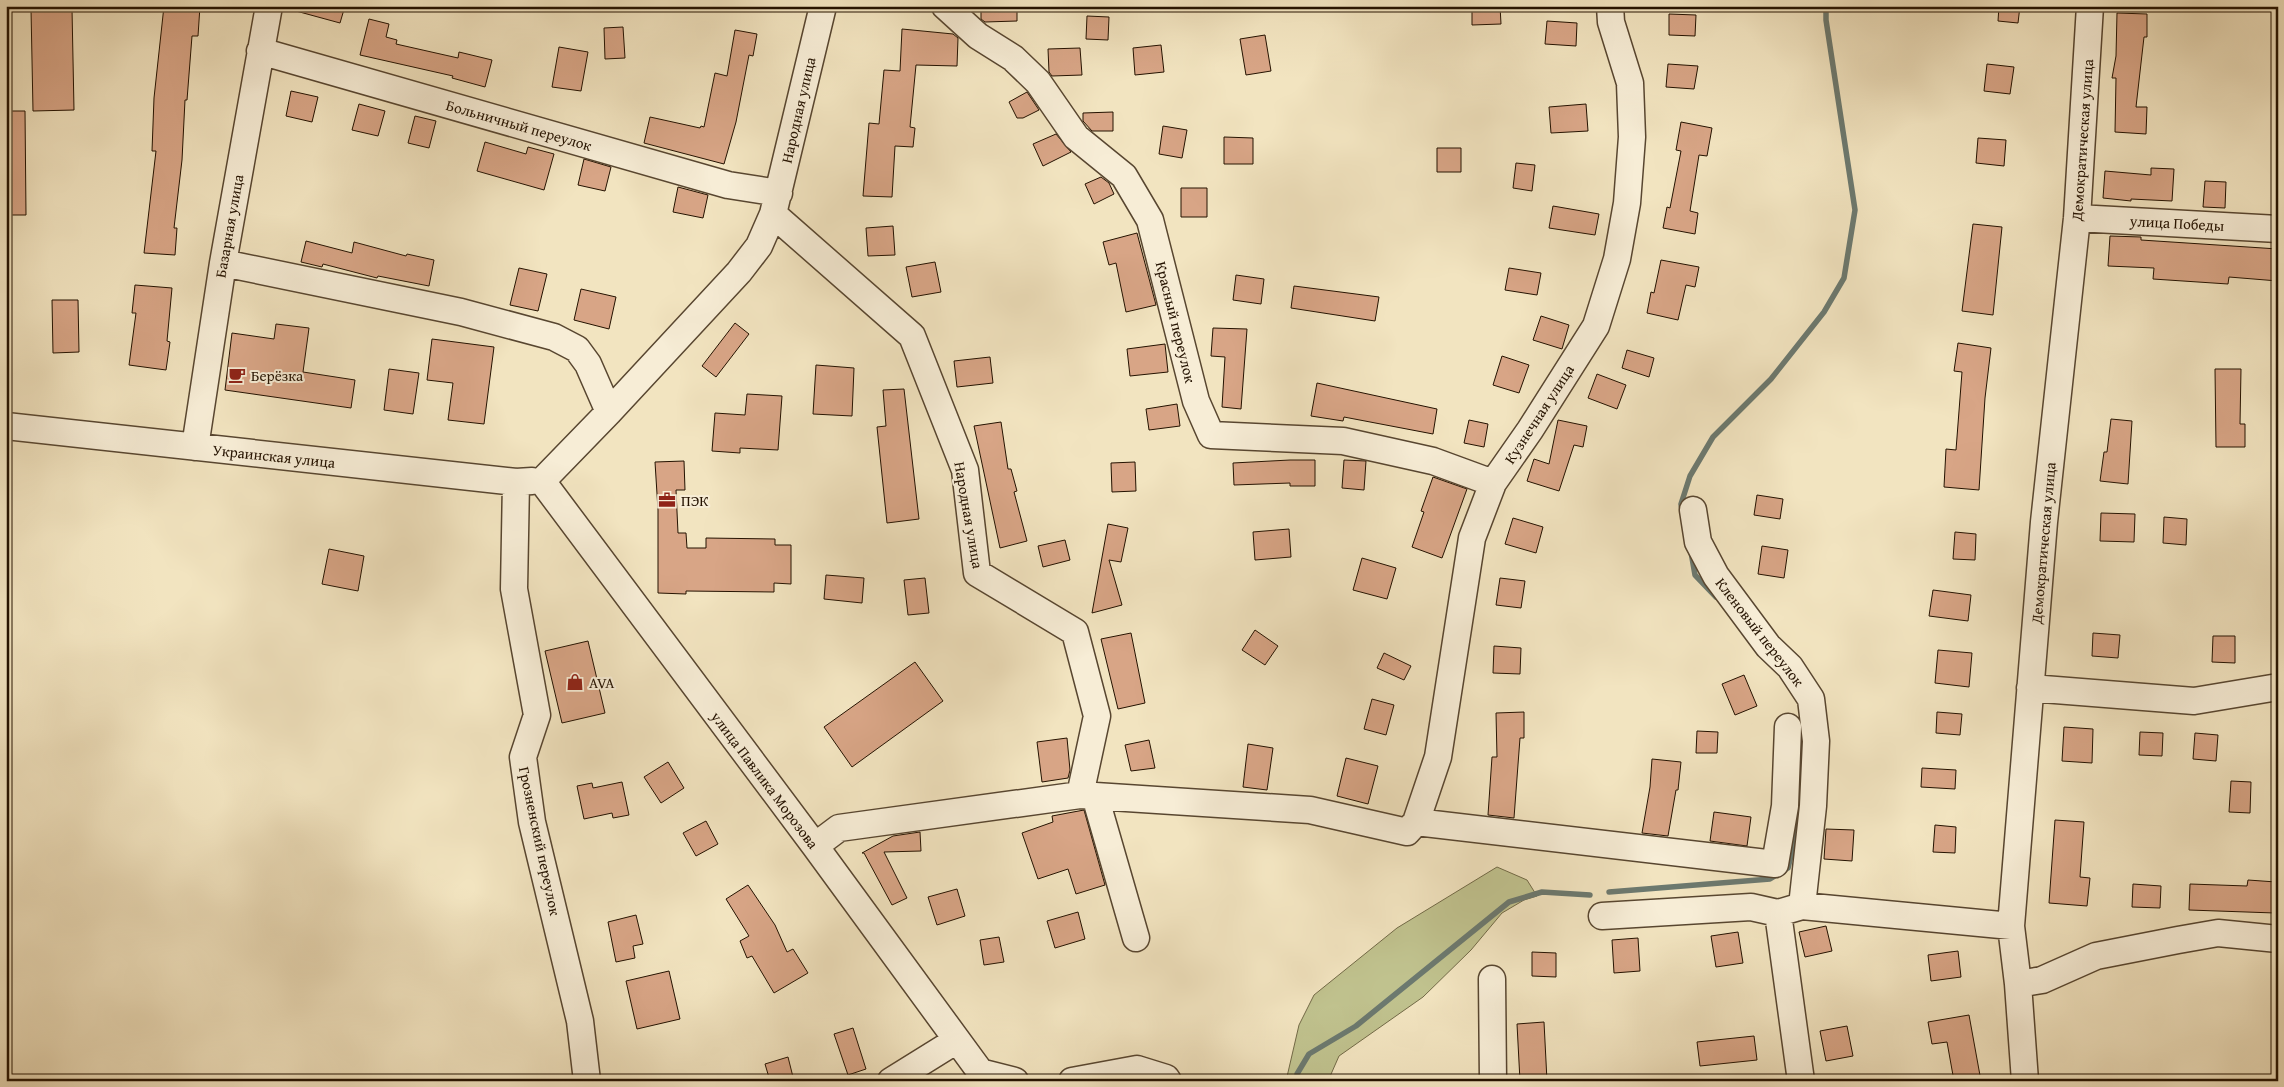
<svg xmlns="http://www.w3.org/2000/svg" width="2284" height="1087" font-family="'Gentium Book Plus',serif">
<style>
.green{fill:#c0c28e;stroke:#726a47}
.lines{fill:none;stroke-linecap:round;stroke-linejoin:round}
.stream{stroke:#6c796f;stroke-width:5.5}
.building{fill:#d8a586;stroke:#241200}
.minor-casing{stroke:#584630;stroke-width:29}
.minor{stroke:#f7edd6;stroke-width:26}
.labels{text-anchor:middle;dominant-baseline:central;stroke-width:4;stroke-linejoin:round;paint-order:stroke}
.street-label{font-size:15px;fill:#241200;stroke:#f7edd6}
.poi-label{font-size:15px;fill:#241200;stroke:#f7edd6;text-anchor:start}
</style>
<rect width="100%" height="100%" fill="#f2e4c0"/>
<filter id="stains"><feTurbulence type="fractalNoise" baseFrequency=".004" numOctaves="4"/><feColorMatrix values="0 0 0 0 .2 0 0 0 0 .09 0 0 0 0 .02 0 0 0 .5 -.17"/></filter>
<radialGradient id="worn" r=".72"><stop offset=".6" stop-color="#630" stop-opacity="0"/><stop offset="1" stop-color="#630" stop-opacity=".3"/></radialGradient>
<path class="green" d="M1497,867l30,13 10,16 -13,4 -22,13 -31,37 -48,47 -84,59 -11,25h-42l13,-56 15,-30 83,-67z"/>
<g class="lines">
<path class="stream" d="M1682,511l-1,-7 9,-28 23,-39 58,-58 53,-67 20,-34 11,-68 -29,-190v-14
M1691,552l4,23 21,22
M1609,892l161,-13 18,-11 11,-46
M1297,1081v-7l12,-20 47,-28 153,-124 33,-10 48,3"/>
</g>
<path class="building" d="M164,6h36l-2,30h-6l-5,64h-2l-3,60 -8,68h3l-2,27 -31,-2 12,-102h-4l2,-53z
M297,6h48l-5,17 -44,-12z
M981,6h36v15l-32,1 -4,-3z
M1472,6h28l1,18 -29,1z
M1999,6h21l-2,17 -20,-2z
M31,9h41l2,101 -41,1z
M2117,13l30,1v23h-3l-8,70h11l-1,27 -31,-2 1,-54h-4l4,-22z
M1669,14l27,1 -1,21 -26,-1z
M1087,16l22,1 -1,23 -22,-1z
M369,19l20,5 -3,13 11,3 -1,4 62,14 1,-6 33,8 -7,27 -33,-9 1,-2 -93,-21z
M1547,21l30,2 -1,23 -31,-2z
M623,27l2,31 -20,1 -1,-31z
M902,29l51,5 5,4 -1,28 -41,-1 -6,62 5,1 -2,19 -18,-1 -3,51 -29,-1 6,-73 10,1 5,-54 16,1z
M735,30l22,4 -4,22 -4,-1 -13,67 -12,42 -80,-21 6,-26 50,11 1,-2 3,1 11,-54 12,3z
M1265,35l6,36 -25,4 -6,-36z
M1161,45l3,27 -29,3 -2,-27z
M559,47l29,5 -7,39 -29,-4z
M1080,48l2,27 -30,1 -3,-4 -1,-23z
M1668,64l30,2 -4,23 -28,-2z
M1987,64l27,3 -4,27 -26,-3z
M291,91l27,6 -6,25 -26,-6z
M1027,92l12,18 -16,8h-6l-8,-16z
M359,104l26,7 -7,25 -26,-6z
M1586,104l2,27 -37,2 -2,-26z
M6,111h19l1,104h-20z
M1113,112v19h-21l-9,-10v-8z
M415,116l21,5 -7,27 -21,-5z
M1681,122l31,6 -5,28 -8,-1 -9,56 8,2 -3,21 -32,-6 4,-21 3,1 11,-57 -5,-1z
M1163,126l24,4 -5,28 -23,-4z
M1056,134l15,18 -28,14 -10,-22z
M1224,137l29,1v26h-29z
M1978,138l28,2 -2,26 -28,-3z
M485,142l41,12 2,-7 26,7 -10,36 -67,-19z
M1437,148h24v24h-24z
M584,159l27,8 -6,24 -27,-6z
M1516,163l19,2 -3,26 -19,-3z
M2151,168l23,1 -2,32 -41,-2v2l-28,-3 2,-27 46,4z
M1101,177l8,6 5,11 -20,10 -9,-20z
M2205,181l21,1 -1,26 -22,-1z
M678,187l30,8 -5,23 -30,-6z
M1181,188h26v29h-26z
M1553,206l46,8 -4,21 -46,-7z
M1973,224l29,3 -9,88 -31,-4z
M893,226l2,29 -27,1 -2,-28z
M1137,233l19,72 -30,7 -10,-49 -7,2 -6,-23z
M2110,236l31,1v3l137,9v32l-49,-4 -1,7 -75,-5 1,-11 -46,-2z
M306,241l46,12 2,-11 52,14 1,-2 27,6 -5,26 -51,-10 -1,2 -54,-14 -1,3 -21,-5z
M1661,260l38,7 -4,20 -9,-2 -8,35 -31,-7 4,-21 3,1z
M935,262l6,30 -29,5 -6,-30z
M519,268l28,6 -9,37 -28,-6z
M1509,268l32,5 -4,22 -32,-5z
M1236,275l28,4 -3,25 -28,-4z
M135,285l37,3 -5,53 3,1 -4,28 -37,-5 7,-52h-4z
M1294,286l85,11 -4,24 -84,-13z
M581,289l35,8 -7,32 -35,-9z
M52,300h26l1,52 -26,1z
M1541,316l28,9 -7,24 -29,-9z
M735,323l14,11 -33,43 -14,-11z
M276,324l33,4 -6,44 52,8 -4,28 -126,-18 7,-57 42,6z
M1213,328l34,1 -6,80 -19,-2 3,-50 -14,-1z
M432,339l62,8 -10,77 -36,-4 5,-37 -26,-3z
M1958,343l33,5 -6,50 -6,92 -35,-3 2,-38 10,1 6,-78 -8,-1z
M1165,344l3,28 -38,4 -3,-27z
M1627,350l27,8 -5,19 -27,-9z
M1502,356l27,9 -10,28 -26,-8z
M990,357l3,26 -36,4 -3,-26z
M816,365l38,3 -2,48 -39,-2z
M389,369l30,4 -6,41 -29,-4z
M2215,369h26l-1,55h5v23h-29z
M1597,374l29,11 -9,24 -29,-11z
M1317,383l120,26 -4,25 -89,-17 -1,4 -32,-5z
M904,389l15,130 -32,4 -10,-96 9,-1 -3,-36z
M747,394l35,2 -4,54 -38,-2v5l-28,-2 3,-38 30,2z
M1177,404l3,22 -31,4 -3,-21z
M2111,419l21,2 -4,63 -28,-3 4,-29h3z
M1469,420l19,4 -4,23 -20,-4z
M1558,420l29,6 -4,21 -9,-2 -15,46 -32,-10 7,-22 15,5z
M1001,422l7,47h3l6,22 -3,1 13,49 -27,7 -26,-122z
M1290,460h25v26h-25v-3l-56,2 -1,-22z
M1344,460l22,1 -2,29 -22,-2z
M684,461l1,29h-9l2,43h8l1,15h19v-10l69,1v6h16v39l-17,-1v9l-88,-1v3l-28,-1v-83l-3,-48z
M1135,462l1,29 -24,1 -1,-29z
M1433,477l34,12 -25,69 -30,-11 12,-35 -3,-1z
M1757,495l26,4 -3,20 -26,-4z
M2101,513l34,1 -1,28 -34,-1z
M2164,517l23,2 -1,26 -23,-2z
M1513,518l30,9 -7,26 -31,-9z
M1108,524l20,4 -7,34 -12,-2 13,45 -30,8z
M1289,529l2,28 -36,3 -2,-28z
M1955,532l21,2 -1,26 -22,-1z
M1065,540l5,20 -27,7 -5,-21z
M1762,546l26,4 -4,28 -26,-4z
M329,549l35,7 -6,35 -36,-7z
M1362,558l34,10 -9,31 -34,-9z
M826,575l38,3 -2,25 -38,-4z
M925,578l4,35 -21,2 -4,-35z
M1500,578l25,3 -4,27 -25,-3z
M1933,590l38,5 -3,26 -39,-5z
M1255,630l23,16 -13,19 -23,-15z
M1131,633l14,70 -27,6 -17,-70z
M2093,633l27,2 -2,23 -26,-2z
M2213,636h22v27l-23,-1z
M588,641l17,72 -43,10 -17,-72z
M1494,646l27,2 -1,26 -27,-1z
M1938,650l34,3 -3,34 -34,-4z
M1384,653l27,13 -7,14 -27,-12z
M915,662l28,39 -91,66 -28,-40z
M1744,675l13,31 -22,9 -13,-31z
M1372,699l22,6 -8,30 -22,-6z
M1524,712v26h-4l-6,80 -26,-3 4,-58h5l-1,-44z
M1937,712l25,2 -2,21 -24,-2z
M2064,727l29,2 -1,34 -30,-2z
M1697,731l21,1 -1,21h-21z
M2140,732l23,1 -1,23 -23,-1z
M2195,733l23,2 -2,26 -23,-2z
M1067,738l3,32 -2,8 -26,4 -5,-40z
M1149,740l6,28 -24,3 -6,-26z
M1248,744l25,4 -6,42 -24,-3z
M1346,758l32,8 -10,38 -31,-8z
M1652,759l29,3 -3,28h-2l-8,46 -26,-3 8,-46z
M668,762l16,26 -23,15 -17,-26z
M1922,768l34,2 -1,19 -34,-2z
M2231,781l20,1 -1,31 -21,-1z
M622,782l7,33 -16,3 -1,-5 -28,6 -7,-33 15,-3 1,5z
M1084,810l21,75 -29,9 -8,-25 -30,10 -16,-46 31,-11 -1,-6z
M1714,812l37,5 -4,29 -37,-5z
M2055,820l29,2 -4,55 10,1 -3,28 -38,-3z
M706,821l12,23 -22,12 -13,-23z
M1935,825l21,2 -1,26 -22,-1z
M1826,829l28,1 -2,31 -28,-2z
M920,832l1,19 -37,1 23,46 -15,7 -28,-52h-2l31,-17z
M2248,880l28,2 -1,31 -86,-3 1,-26 57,2z
M2133,884l28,2 -1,22 -28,-1z
M748,885l27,40 12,27 6,-3 15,24 -34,20 -22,-37 -5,2 -7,-17 9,-5 -23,-37z
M957,889l8,27 -28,9 -9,-28z
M1078,912l7,27 -30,9 -8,-27z
M636,915l7,29 -10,2 2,12 -19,4 -8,-40z
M1826,926l6,25 -27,6 -6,-25z
M1738,932l5,31 -27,4 -5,-31z
M999,937l5,25 -20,3 -4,-25z
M1638,938l2,33 -26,2 -2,-33z
M1958,951l3,26 -30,4 -3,-26z
M1532,952l24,1v24l-24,-1z
M669,971l11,48 -43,10 -11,-48z
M1969,1015l12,66h-27l-7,-39 -15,2 -4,-22z
M1544,1022l3,59h-27l-3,-57z
M1847,1026l6,30 -27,5 -6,-30z
M853,1028l13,41 -18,6 -14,-41z
M1754,1036l3,24 -57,6 -3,-24z
M788,1057l6,24h-24l-5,-17z"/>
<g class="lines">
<g class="minor-casing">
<path id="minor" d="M945,6l33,30 35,22 25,24 38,55 48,39 26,44 46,181 15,34 132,6 90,20 60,22
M260,51l468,134 51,8
M773,214l139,122 53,134 12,103 98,59 22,84 -17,79 -241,33 -24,18
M2077,218l201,11
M223,263l238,49 93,25 23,12 11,15 21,48
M6,426l510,56 16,-1
M195,447l28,-184 46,-257
M542,481l273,365 172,235
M542,481l67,-69 130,-140 20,-26 14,-32 50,-208
M516,482l-2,107 23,126 -14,42 9,65 48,199 7,60
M1693,510l5,32 18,34 52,70 22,21 21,32 5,42 -3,65 -11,100
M2030,688l164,13 84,-14
M1080,795l230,15 97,22 9,-10 359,42 10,-58 3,-79
M1095,796l41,142
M1416,822l22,-65 34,-219 21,-55 37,-53 66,-104 21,-67 10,-56 5,-66 -2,-54 -19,-61 -1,-16
M1778,913l23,168
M1602,916l149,-9 27,6 24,-7 209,20
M1492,979l1,102
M2018,984l24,-4 54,-24 82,-16 40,-7 60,6
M980,1072l35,9
M891,1081l66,-41
M1072,1081l65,-12 29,9 2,3
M2025,1081l-7,-97 -7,-58 33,-404 33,-304 13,-212"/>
</g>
<use href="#minor" class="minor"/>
</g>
<defs>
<g id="cafe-bare" transform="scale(1.35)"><path d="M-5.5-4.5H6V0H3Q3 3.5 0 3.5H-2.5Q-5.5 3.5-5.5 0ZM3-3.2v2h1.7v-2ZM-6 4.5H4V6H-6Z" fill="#8f2418" stroke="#f7edd6" stroke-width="2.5" paint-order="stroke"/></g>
<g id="office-bare" transform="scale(1.35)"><path d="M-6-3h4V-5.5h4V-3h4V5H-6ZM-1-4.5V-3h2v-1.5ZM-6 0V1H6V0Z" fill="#8f2418" stroke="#f7edd6" stroke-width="2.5" paint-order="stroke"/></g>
<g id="shop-bare" transform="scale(1.35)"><path d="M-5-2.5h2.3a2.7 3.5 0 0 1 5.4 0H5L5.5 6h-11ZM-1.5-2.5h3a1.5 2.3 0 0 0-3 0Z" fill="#8f2418" stroke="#f7edd6" stroke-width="2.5" paint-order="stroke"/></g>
</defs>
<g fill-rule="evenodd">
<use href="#cafe-bare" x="237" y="375"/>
<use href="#office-bare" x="667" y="500"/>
<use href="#shop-bare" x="575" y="682"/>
</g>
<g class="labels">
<g class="street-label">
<text transform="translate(798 110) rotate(-77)">Народная улица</text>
<text transform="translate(519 125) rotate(16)">Больничный переулок</text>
<text transform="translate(2082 140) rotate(-86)">Демократическая улица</text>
<text transform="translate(2177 223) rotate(3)">улица Победы</text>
<text transform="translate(229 226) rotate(-80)">Базарная улица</text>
<text transform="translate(1176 322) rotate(76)">Красный переулок</text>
<text transform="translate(1539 414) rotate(-57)">Кузнечная улица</text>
<text transform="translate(274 456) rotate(6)">Украинская улица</text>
<text transform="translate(969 515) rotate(80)">Народная улица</text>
<text transform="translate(2043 543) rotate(-85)">Демократическая улица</text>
<text transform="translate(1760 632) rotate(52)">Кленовый переулок</text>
<text transform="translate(765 780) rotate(53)">улица Павлика Морозова</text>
<text transform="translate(540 841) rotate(78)">Грозненский переулок</text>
</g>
<g class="poi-label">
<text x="251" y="375">Берёзка</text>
<text x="681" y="500">ПЭК</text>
<text x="589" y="682">AVA</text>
</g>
</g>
<rect width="2284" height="1087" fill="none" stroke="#f2e4c0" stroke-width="25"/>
<rect x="8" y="8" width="2269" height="1072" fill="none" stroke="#241200" stroke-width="2.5"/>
<rect x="12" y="12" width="2259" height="1062" fill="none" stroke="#241200"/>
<rect width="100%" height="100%" filter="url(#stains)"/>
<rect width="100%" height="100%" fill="url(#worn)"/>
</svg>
